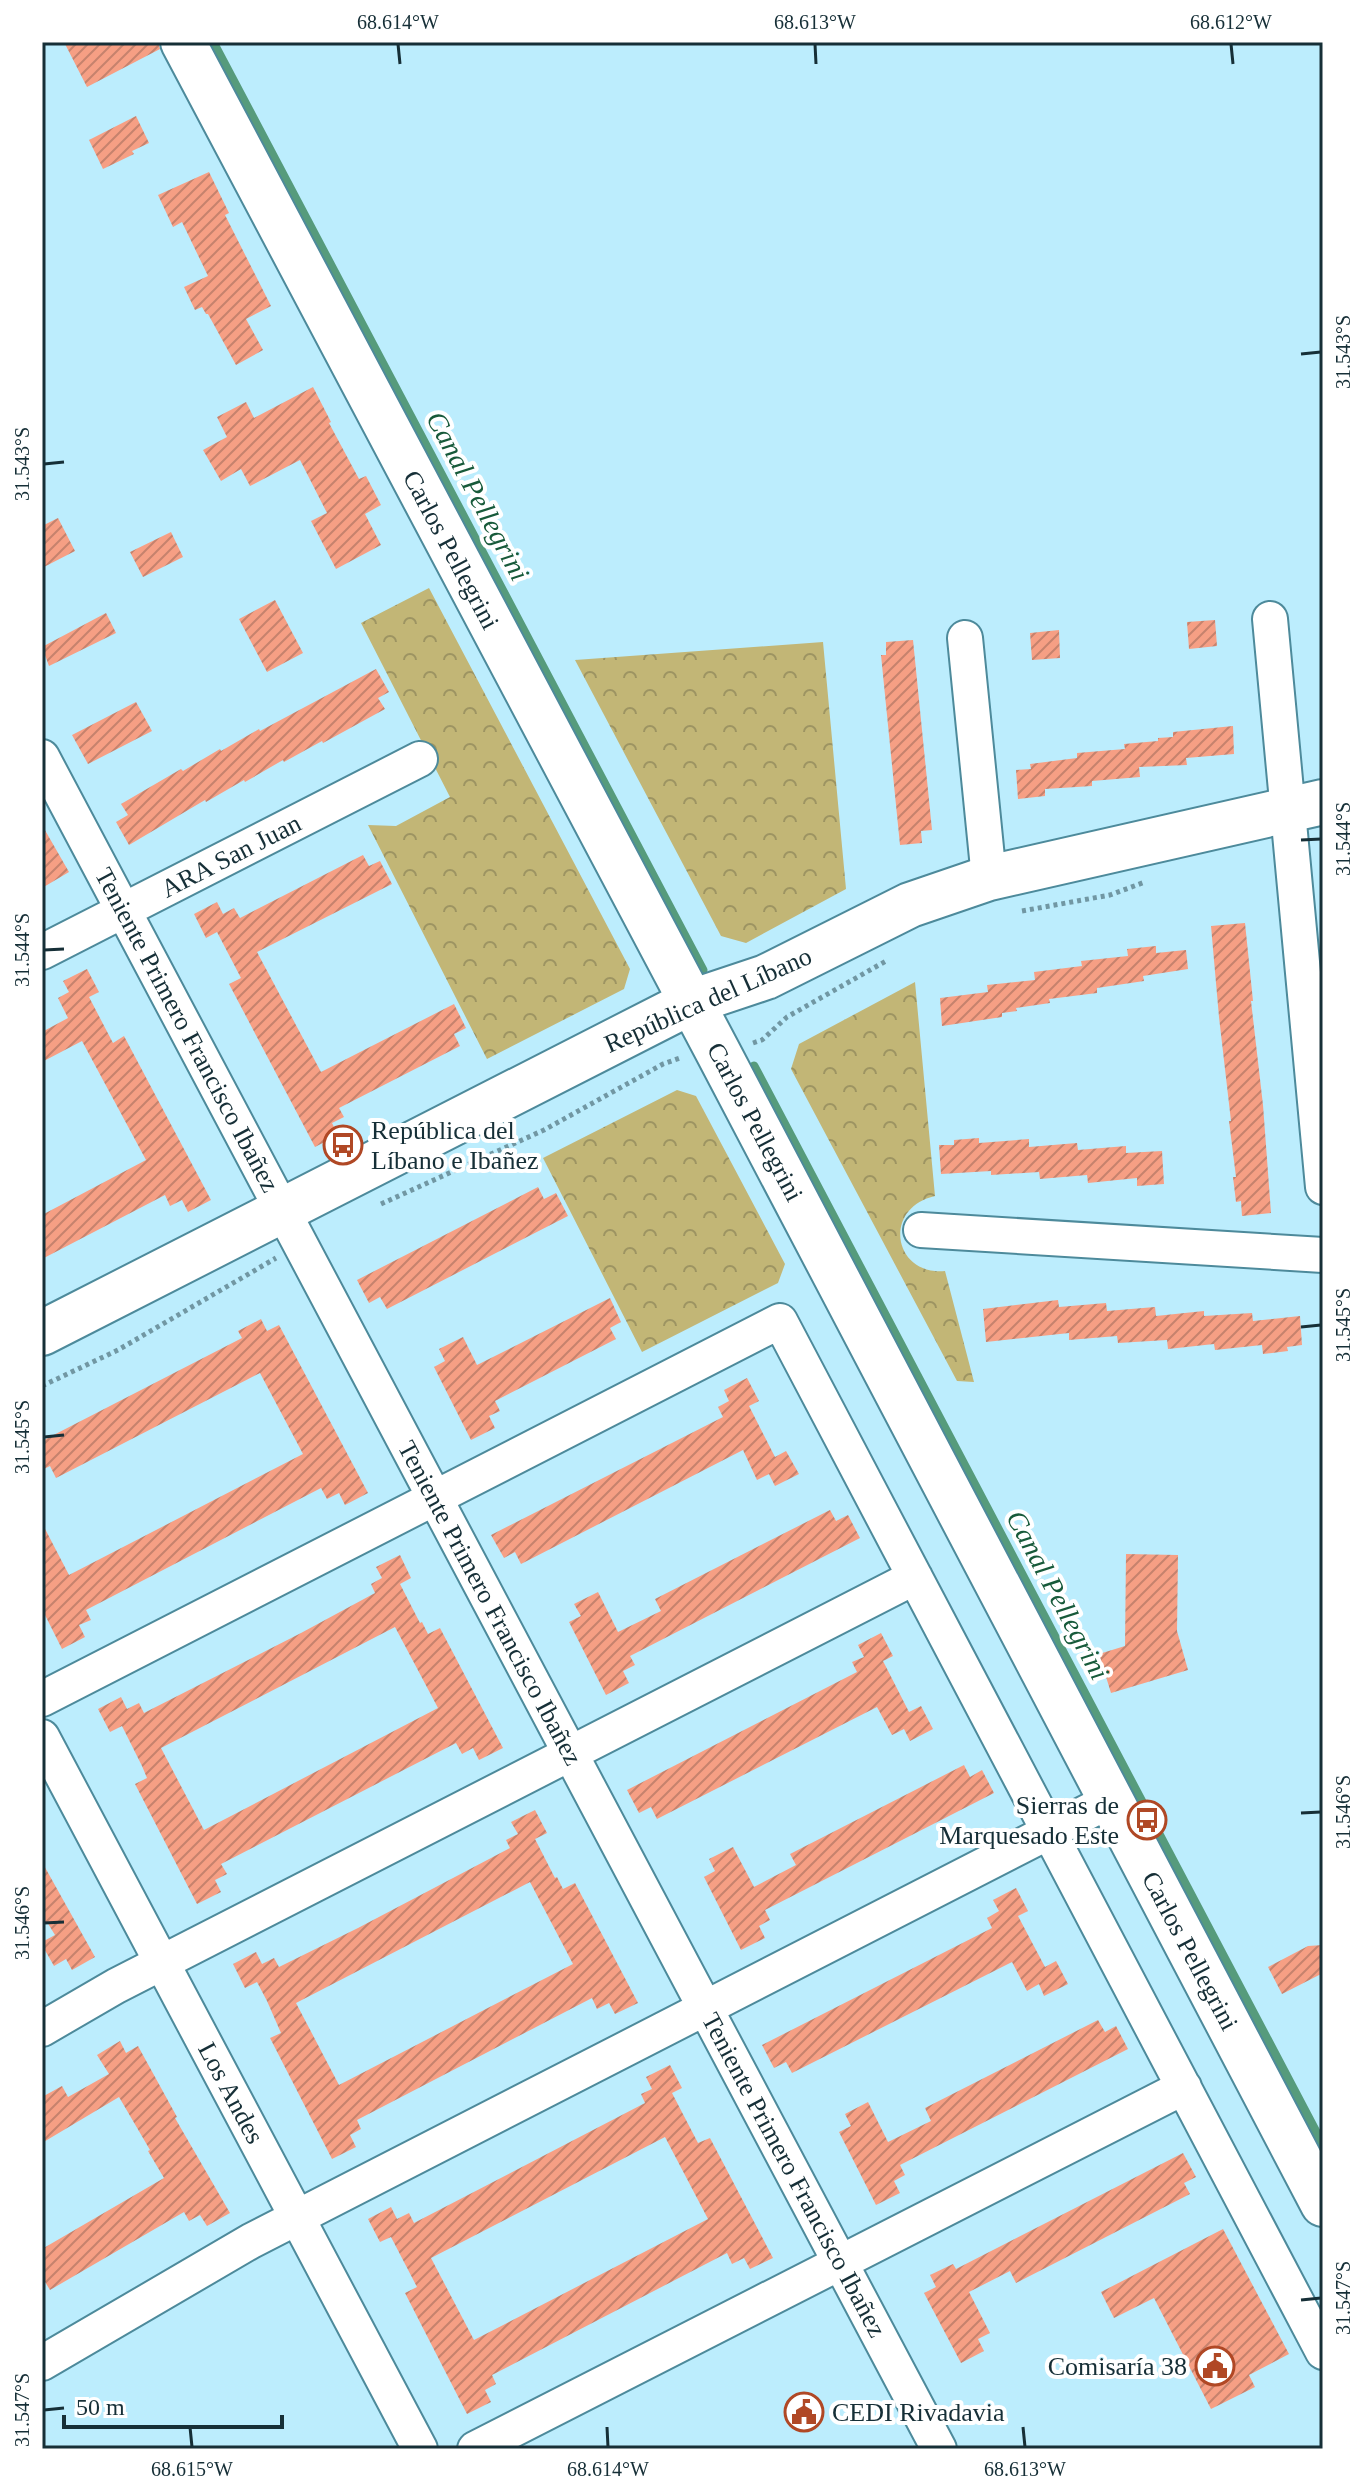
<svg xmlns="http://www.w3.org/2000/svg" width="1365" height="2491" font-family="Georgia,serif">
<style>
.park{fill:url(#park-crowns)}
.lines{fill:none;stroke-linecap:round;stroke-linejoin:round}
.stream{stroke:#569b7c;stroke-width:9}
.building{fill:url(#building-hatch);fill-rule:evenodd}
.minor-casing{stroke:#4d8a9b;stroke-width:38}
.tertiary-casing{stroke:#4d8a9b;stroke-width:48}
.secondary-casing{stroke:#4d8a9b;stroke-width:48}
.path{stroke:#7197a3;stroke-width:5;stroke-dasharray:4 4;stroke-linecap:butt}
.minor{stroke:#fff;stroke-width:34}
.tertiary{stroke:#fff;stroke-width:44}
.secondary{stroke:#fff;stroke-width:44}
.ticks{fill:none;stroke:#162f37;stroke-width:3}
.labels{text-anchor:middle;dominant-baseline:central;stroke-width:8;stroke-linejoin:round;paint-order:stroke}
.street-label{font-size:26px;fill:#162f37;stroke:#fff}
.poi-label{font-size:26px;fill:#162f37;stroke:#fff;text-anchor:start}
.water-label{font-size:28px;font-style:italic;fill:#175a3a;stroke:#fff}
.neatline{fill:none;stroke:#162f37;stroke-width:3}
.ticks-label{font-size:20px;text-anchor:middle;fill:#162f37}
</style>
<defs>
<pattern id="park-crowns" width="20" height="18" patternUnits="userSpaceOnUse" patternTransform="scale(2)"><rect width="20" height="18" fill="#c2b676"/><path d="M2 6a3 3 0 1 1 6 0M12 15a3 3 0 1 1 6 0" fill="none" stroke="#9d9462"/></pattern>
<pattern id="building-hatch" width="6" height="6" patternUnits="userSpaceOnUse" patternTransform="scale(2)"><rect width="6" height="6" fill="#f69f84"/><path d="M-1 1l2-2M0 6l6-6M5 7l2-2" fill="none" stroke="#c6826d"/></pattern>
</defs>
<rect width="100%" height="100%" fill="#bcedfd"/>
<path class="park" d="M429,588l201,381 -6,20 -137,70 -119,-234 28,1 54,-29 -89,-174z
M823,642l23,247 -100,54 -25,-7 -146,-276z
M915,982l20,214c-53,12 -42,80 10,75l29,111 -17,-1 -166,-312 8,-25z
M677,1090l19,6 89,168 -7,19 -136,69 -99,-194z"/>
<g class="lines">
<path class="stream" d="M213,42l490,928
M754,1066l569,1079"/>
</g>
<path class="building" d="M64,42h94l2,7 -73,38z
M136,116l13,27 -17,8 2,3 -31,15 -14,-29z
M209,172l20,41 -4,2 46,91 -25,13 17,31 -27,15 -28,-51h-2l-4,-7 -7,3 -11,-23 24,-11 -26,-54 -9,5 -15,-32z
M313,387l18,35 -2,1 30,56 7,-3 15,29 -16,9 16,31 -45,24 -25,-48 16,-8 -27,-53 -50,26 -9,-17 -20,12 -18,-31 24,-13 -10,-20 29,-15 8,16z
M58,518l17,33 -33,17v-42z
M171,532l12,25 -40,20 -13,-25z
M275,600l28,53 -36,19 -28,-53z
M106,613l10,20 -67,33 -7,-19z
M1215,620l2,26 -28,3 -2,-27z
M1059,630l1,28 -28,2 -2,-27z
M913,640l19,190 -11,1 1,12 -22,2 -19,-190h5v-13z
M376,669l13,23 -11,6 7,11 -62,34 -1,-2 -38,21 -1,-2 -38,22 -1,-2 -38,22 -1,-2 -76,45 -13,-23 12,-7 -7,-11 60,-35 2,2 37,-22 1,2 38,-22 1,2z
M136,702l16,29 -64,33 -16,-29z
M1233,726l1,28 -48,4 1,7 -48,2 1,10 -48,4v5l-47,3v7l-27,3 -2,-29 15,-1 -1,-5 47,-6v-5l48,-4 -1,-5 34,-3v-3l15,-1v-5z
M42,825l27,47 -27,16z
M363,855l6,11 11,-5 12,23 -135,68 64,120 133,-68 12,24 -12,6 6,12 -121,62 5,9 -12,6 6,12 -23,12 -86,-163 12,-6 -24,-46 -11,6 -12,-24 23,-12 6,12 11,-6 6,10z
M1245,923l8,78h-2l12,104 8,108 -29,3 -1,-15 -5,1 -3,-25h3l-7,-56h2l-12,-104 -8,-91z
M1156,946v7l30,-3 2,19 -45,7 1,5 -47,7v5l-48,6 1,4 -34,5 1,3 -15,2v4l-60,9 -2,-28 48,-6 -1,-7 48,-5 -1,-8 48,-6 -1,-5 47,-5 -1,-7z
M87,969l12,23 -10,5 24,46 11,-7 87,164 -23,12 -6,-12 -12,6 -5,-11 -123,64v-44l104,-55 -64,-119 -40,21v-30l26,-14 -10,-20 11,-6 -6,-11z
M979,1138v5l50,-4v8l48,-4 1,7 48,-4v7l36,-2 2,33 -27,2v-8l-49,5 -1,-8 -47,4 -1,-7 -48,3v-4l-50,3 -2,-29h15v-5z
M538,1187l6,12 12,-6 12,23 -181,93 -7,-12 -11,6 -12,-23z
M610,1298l11,24 -11,6 6,11 -121,62 5,10 -11,5 6,12 -24,12 -37,-73 11,-6 -6,-12 24,-12 14,28z
M1058,1300l1,7 47,-4 1,8 48,-4 1,9 48,-5v5l48,-3 1,8 47,-5 2,29 -15,2 1,4 -25,3 -1,-9 -47,5 -1,-6 -46,5 -1,-9 -49,3 -1,-7 -48,4v-7l-83,9 -3,-33z
M261,1319l6,12 12,-6 89,168 -23,12 -6,-12 -12,6 -6,-11 -235,122 5,10 -12,5 6,12 -23,12 -20,-40v-86l27,52 234,-121 -43,-81 -204,105 -6,-12 -8,4v-29l200,-103 -4,-7z
M747,1378l12,23 -10,5 26,51 11,-6 13,23 -24,12 -6,-12 -12,6 -14,-30 -222,114 -6,-12 -11,6 -13,-23 232,-118 -5,-10 11,-6 -5,-11z
M830,1510l6,11 12,-6 12,23 -230,118 5,9 -12,6 6,12 -23,12 -37,-73 12,-6 -7,-12 24,-12 20,40 43,-21 -6,-12z
M1126,1554l52,1 -1,76 11,39 -77,23 -12,-39 26,-8z
M400,1555l11,23 -11,6 20,39 2,-1 6,12 12,-6 63,120 -24,12 -6,-12 -11,6 -6,-11 -99,51 -136,70 6,10 -12,6 6,12 -24,12 -62,-120 12,-6 -5,-12 -20,-40 -12,6 -12,-23 23,-12 6,12 12,-6 5,10 157,-80 74,-40 -4,-9 11,-6 -6,-11zM395,1627l43,81 -234,122 -43,-82z
M881,1633l12,23 -10,5 26,51 12,-6 12,23 -23,12 -6,-12 -12,6 -15,-28 -220,112 -6,-12 -12,6 -12,-23 230,-118 -5,-10 12,-5 -6,-12z
M964,1765l6,12 12,-7 12,23 -229,117 5,10 -11,6 6,12 -24,12 -37,-73 11,-6 -6,-12 24,-12 21,40 42,-22 -6,-11z
M535,1810l12,23 -12,6 20,39 2,-1 6,12 12,-6 63,120 -23,11 -6,-11 -12,6 -5,-11 -235,122 4,9 -11,6 6,12 -24,12 -62,-121 11,-5 -14,-32 -10,-19 -12,6 -12,-24 23,-12 6,12 12,-6 5,9 79,-39 152,-80 -4,-8 12,-6 -7,-12zM530,1882l43,82 -234,121 -43,-82z
M42,1862l53,95 -23,13 -6,-11 -12,7 -12,-21v-3l13,-7 -8,-13 -5,3z
M1016,1888l12,23 -10,5 27,51 11,-6 12,23 -24,12 -5,-12 -12,7 -15,-29 -220,111 -6,-11 -12,6 -12,-23 230,-117 -5,-10 12,-7 -6,-11z
M1323,1945v28l-41,21 -14,-27 40,-21z
M1098,2020l7,12 11,-6 12,23 -228,116 5,10 -11,6 6,12 -24,12 -37,-73 12,-6 -6,-12 23,-12 20,40 43,-21 -6,-13z
M120,2041l6,12 12,-7 39,71 -2,1 55,95 -23,13 -7,-11 -11,6 -5,-9 -134,78 -8,-13v-28l122,-71 -16,-27 2,-1 -31,-53 -77,46v-46l20,-11 6,11 41,-23 -12,-19z
M670,2065l12,23 -10,5 26,50 12,-5 63,120 -23,11 -6,-11 -12,6 -5,-11 -235,122 4,9 -11,6 6,12 -24,12 -62,-121 12,-6 -26,-50 -11,5 -12,-23 23,-12 6,12 12,-6 5,10 231,-120 -4,-9 11,-5 -6,-12zM665,2137l43,82 -234,121 -43,-82z
M1183,2153l13,24 -12,6 6,11 -174,89 -6,-12 -41,21 21,41 -12,6 6,12 -23,12 -37,-70 12,-6 -6,-12 23,-11 3,5z
M1223,2229l66,125 -40,21 6,12 -44,22 -57,-111 -40,20 -13,-26z"/>
<g class="lines">
<g class="minor-casing">
<path id="minor" d="M1270,619l53,568
M965,638l24,240
M42,757l897,1692
M42,952l378,-193
M921,1230l402,25
M42,1699l738,-378 543,1031
M42,1737l378,712
M42,2029l74,-43 799,-409
M42,2363l209,-122 860,-441
M475,2449l709,-362"/>
</g>
<g class="tertiary-casing">
<path id="tertiary" d="M42,1333l649,-331 75,-25 144,-72 79,-27 334,-76"/>
</g>
<g class="secondary-casing">
<path id="secondary" d="M183,42l535,1010 605,1152"/>
</g>
<path class="path" d="M1022,911l88,-16 35,-13
M753,1043l9,-3 25,-23 99,-56
M381,1204l163,-74 119,-66 17,-6
M42,1386l76,-36 158,-92"/>
<use href="#minor" class="minor"/>
<use href="#tertiary" class="tertiary"/>
<use href="#secondary" class="secondary"/>
</g>
<path class="ticks" d="M398,44l2,20M815,44l1,20M1231,44l2,20M1301,354l20,-2M44,464l20,-2M1301,840l20,-1M44,950l20,-1M1301,1327l20,-2M44,1437l20,-2M1301,1813l20,-1M44,1923l20,-1M1301,2300l20,-2M44,2410l20,-2M190,2427l2,20M607,2427l1,20M1023,2427l2,20"/>
<defs>
<g id="bus-ring" transform="scale(2)"><circle r="9.5" fill="#fff" stroke="#b04825" stroke-width="1.5"/><path d="M-5-6H5V4H4V6H2V4H-2V6H-4V4H-5ZM-3.5-4V0h7V-4ZM-3.5 1.2v1.5H-2V1.2ZM2 1.2v1.5H3.5V1.2Z" fill="#b04825"/></g>
<g id="civic-ring" transform="scale(2)"><circle r="9.5" fill="#fff" stroke="#b04825" stroke-width="1.5"/><path d="M-.6-6.5H3V-4.5H.6V-3L4-1V1h2V6H-6V1h2V-1L-.6-3ZM-1.2 2.5V6h2.4V2.5Z" fill="#b04825"/></g>
</defs>
<g fill-rule="evenodd">
<use href="#bus-ring" x="343" y="1145"/>
<use href="#bus-ring" x="1147" y="1820"/>
<use href="#civic-ring" x="1215" y="2366"/>
<use href="#civic-ring" x="804" y="2412"/>
</g>
<g class="labels">
<g class="street-label">
<text transform="translate(451 550) rotate(62)">Carlos Pellegrini</text>
<text transform="translate(231 856) rotate(-27)">ARA San Juan</text>
<text transform="translate(708 1000) rotate(-24)">República del Líbano</text>
<text transform="translate(187 1030) rotate(62)">Teniente Primero Francisco Ibañez</text>
<text transform="translate(755 1122) rotate(62)">Carlos Pellegrini</text>
<text transform="translate(490 1603) rotate(62)">Teniente Primero Francisco Ibañez</text>
<text transform="translate(1190 1951) rotate(62)">Carlos Pellegrini</text>
<text transform="translate(231 2093) rotate(62)">Los Andes</text>
<text transform="translate(794 2175) rotate(62)">Teniente Primero Francisco Ibañez</text>
</g>
<g class="poi-label">
<text x="371" y="1130">República del<tspan x="371" dy="30">Líbano e Ibañez</tspan></text>
<text x="1119" y="1805" text-anchor="end">Sierras de<tspan x="1119" dy="30">Marquesado Este</tspan></text>
<text x="1187" y="2366" text-anchor="end">Comisaría 38</text>
<text x="832" y="2412">CEDI Rivadavia</text>
</g>
<g class="water-label">
<text transform="translate(478 496) rotate(62)">Canal Pellegrini</text>
<text transform="translate(1058 1595) rotate(62)">Canal Pellegrini</text>
</g>
</g>
<rect width="1365" height="2491" fill="none" stroke="#ffffff" stroke-width="88"/>
<path d="M64 2415v12h218v-12" fill="none" stroke="#162f37" stroke-width="4"/>
<text x="76" y="2415" font-size="24" fill="#162f37" stroke="#ffffff" stroke-width="6" paint-order="stroke">50 m</text>
<rect x="44" y="44" width="1277" height="2403" class="neatline"/>
<g class="ticks-label">
<text x="398" y="29">68.614°W</text>
<text x="815" y="29">68.613°W</text>
<text x="1231" y="29">68.612°W</text>
<text transform="translate(1343 352) rotate(-90)" y="7">31.543°S</text>
<text transform="translate(22 464) rotate(-90)" y="7">31.543°S</text>
<text transform="translate(1343 839) rotate(-90)" y="7">31.544°S</text>
<text transform="translate(22 950) rotate(-90)" y="7">31.544°S</text>
<text transform="translate(1343 1325) rotate(-90)" y="7">31.545°S</text>
<text transform="translate(22 1437) rotate(-90)" y="7">31.545°S</text>
<text transform="translate(1343 1812) rotate(-90)" y="7">31.546°S</text>
<text transform="translate(22 1923) rotate(-90)" y="7">31.546°S</text>
<text transform="translate(1343 2298) rotate(-90)" y="7">31.547°S</text>
<text transform="translate(22 2410) rotate(-90)" y="7">31.547°S</text>
<text x="192" y="2476">68.615°W</text>
<text x="608" y="2476">68.614°W</text>
<text x="1025" y="2476">68.613°W</text>
</g>
</svg>
